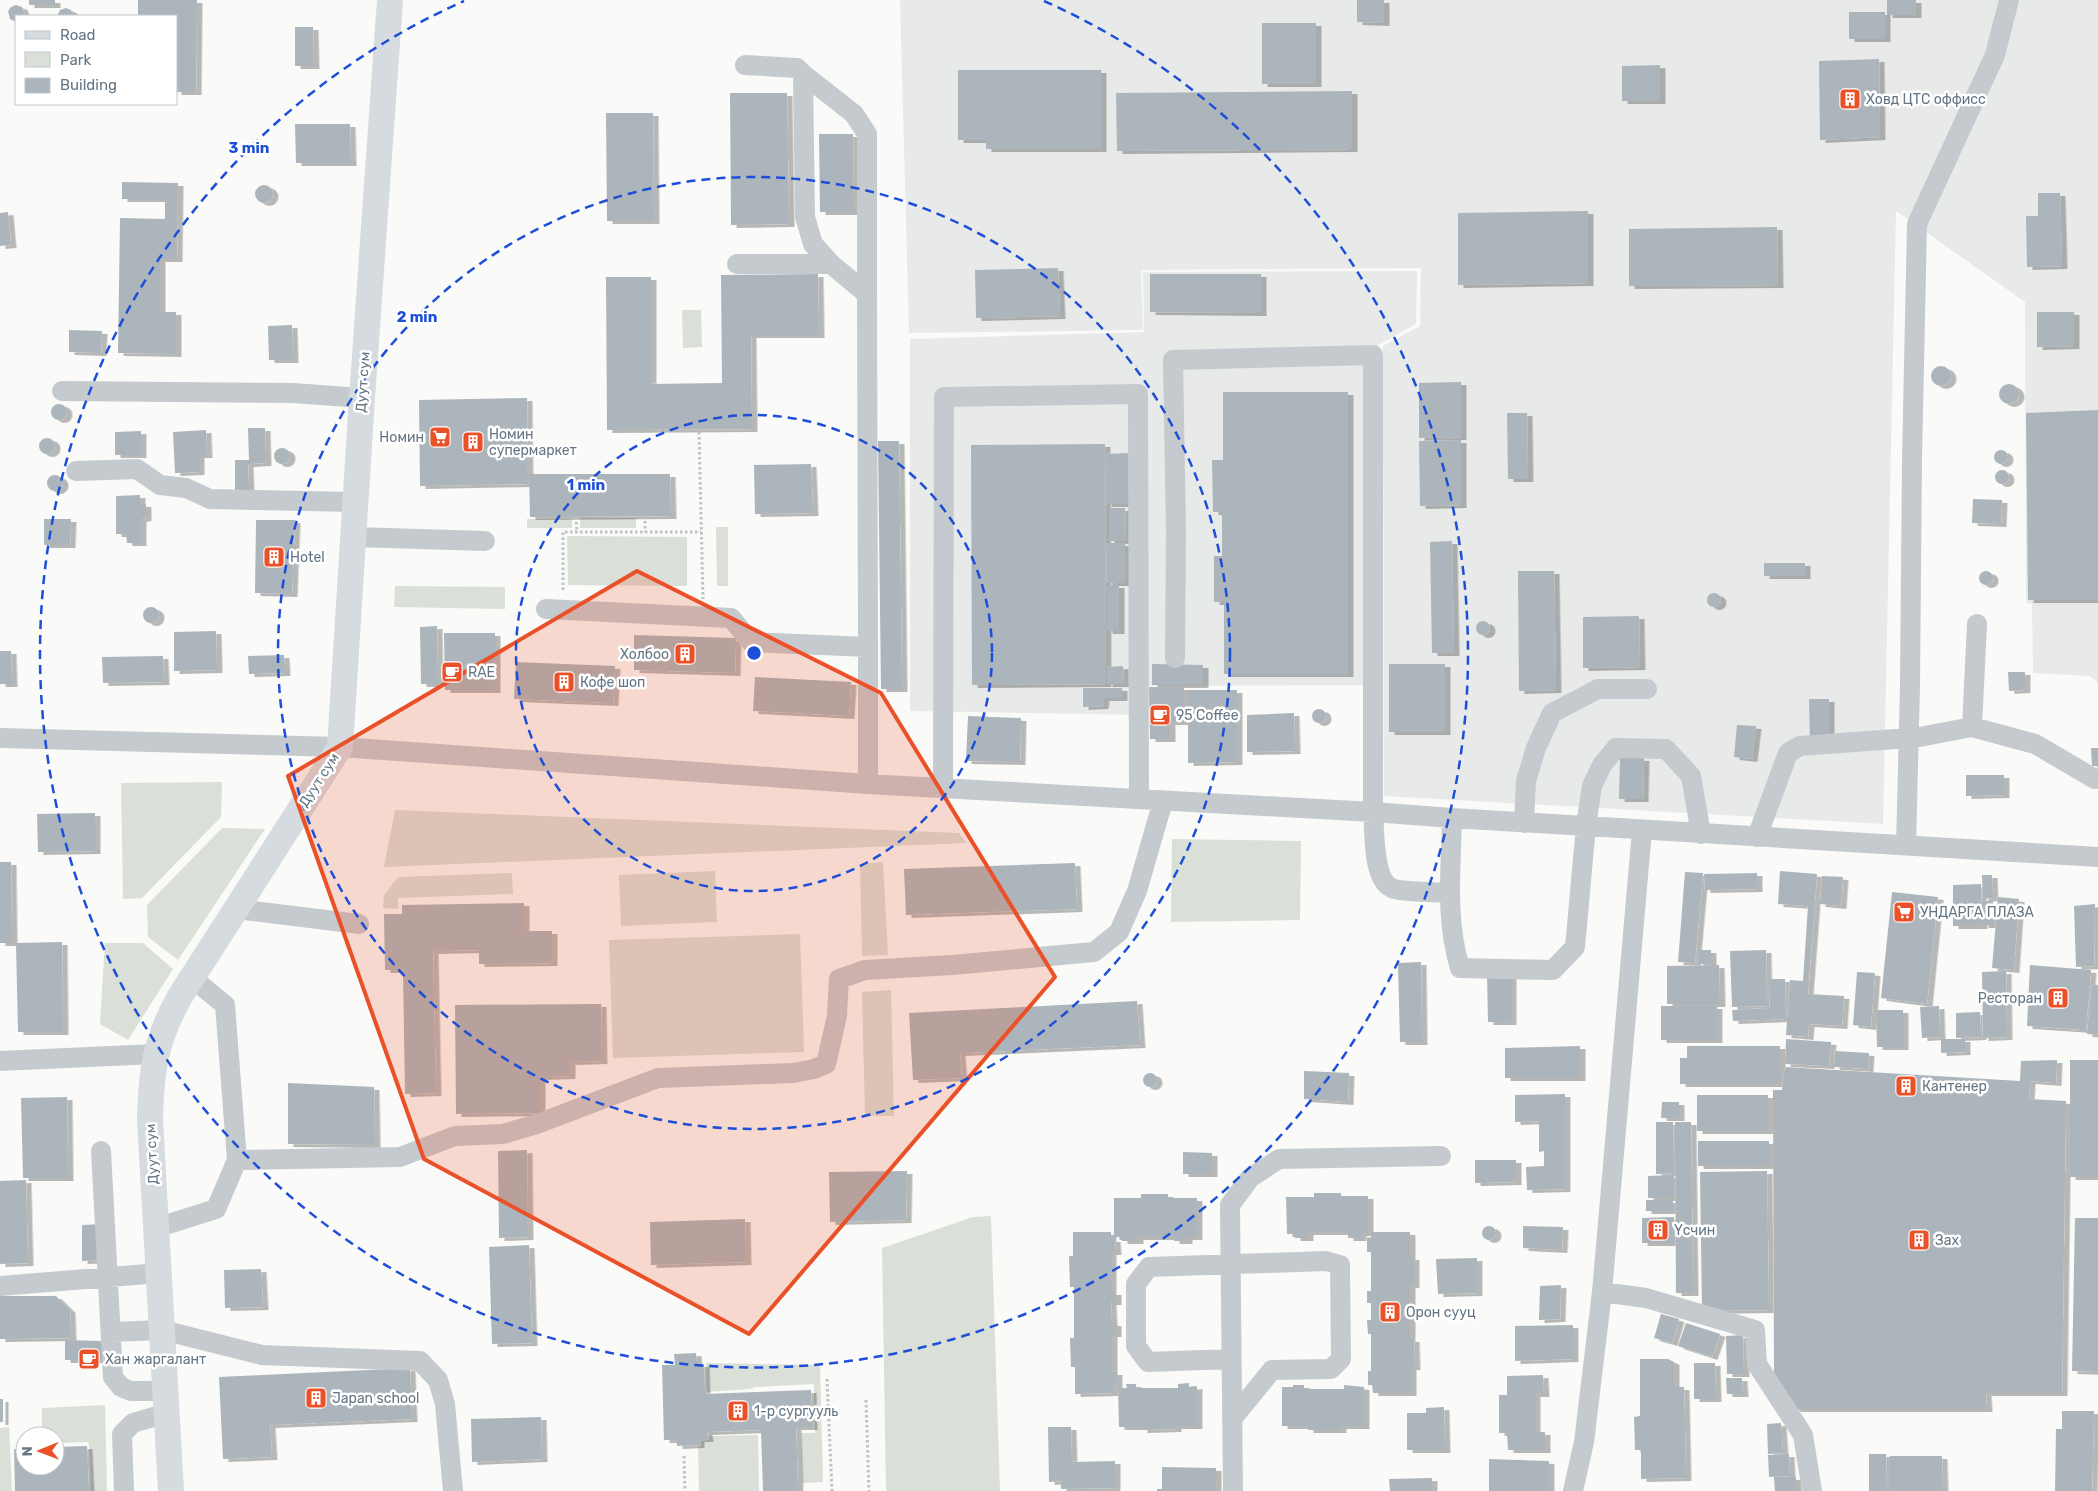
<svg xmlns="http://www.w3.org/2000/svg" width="2098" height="1491" font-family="Rubik,sans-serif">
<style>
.built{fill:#e8e9e9}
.green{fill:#dae0d7}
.building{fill:#acb5bb;filter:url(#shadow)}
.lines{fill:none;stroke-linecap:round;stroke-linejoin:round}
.path{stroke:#bfc2c5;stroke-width:3;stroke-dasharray:2.5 2.5;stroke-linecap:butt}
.minor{stroke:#c5cace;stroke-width:20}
.major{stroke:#d6dbdf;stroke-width:26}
.marked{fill:#ea5128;fill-opacity:0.2;stroke:#ea5128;stroke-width:4;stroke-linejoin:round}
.ring{fill:none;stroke:#1d4ed8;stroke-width:2.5;stroke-dasharray:9 6}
.labels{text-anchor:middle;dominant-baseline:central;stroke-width:5;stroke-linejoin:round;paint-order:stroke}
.poi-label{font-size:14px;fill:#647684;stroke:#fff;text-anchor:start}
.street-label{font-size:14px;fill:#647684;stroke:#fff}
.centre{fill:#1d4ed8;stroke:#fff;stroke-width:2.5}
.ring-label{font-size:15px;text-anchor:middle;font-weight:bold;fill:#1d4ed8;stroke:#fff;stroke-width:5;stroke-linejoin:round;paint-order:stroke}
</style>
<defs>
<filter id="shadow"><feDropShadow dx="5.5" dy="3" stdDeviation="0" flood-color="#0004"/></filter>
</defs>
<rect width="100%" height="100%" fill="#fafaf8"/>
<path class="built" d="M900,0h1198v683l-8,-7 -57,-3 -1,-69 -6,-1 -1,-301 -129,-91 -13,613 -499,-28 -1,-450 37,-20 1,-58 -280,2 2,60 -234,3z
M1417,271l-1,53 -38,21 2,340 -238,1v29l-232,-4v-372l234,-7 -1,-60z"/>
<path class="green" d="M682,310h19l1,37 -19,1z
M580,518h56v10h-56z
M527,519h45v9h-45z
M716,527h12v59h-11z
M567,536l120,1v49l-119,-1z
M395,586l110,1v22l-111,-2z
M222,782l-1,35 -79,81 -19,1 -2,-116z
M395,810l564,23 7,10 -582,24z
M222,828l43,1 -87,131 -30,-23 -1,-32z
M1172,839l129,2 -1,79 -129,2z
M883,862l5,93 -26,1 -2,-92z
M715,871l2,51 -96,4 -2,-51z
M512,873l1,21 -115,4v11l-15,-1 1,-13 14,-18z
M800,934l4,118 -191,6 -4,-118z
M105,943h38l30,26 -45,71 -28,-16z
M891,990l3,126h-29l-3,-124z
M991,1216l9,275h-114l-4,-243 91,-31z
M706,1363l114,2 3,117 -21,1 -1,-50h14l-1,-49 -58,3 -6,2 -43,3z
M105,1405l2,86h-16l-2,-47 -2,-2 -32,1v-7h-11l-2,-2v-26z
M9,1427l3,64h-12v-63z
M758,1435l1,56h-60l-1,-44 3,-1v-5l8,-1 1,-4z"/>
<path class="building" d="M29,0h26v5h-26z
M138,0h59l-1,92h-20v-76h-38z
M1357,0h27v23l-27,-1z
M1887,0h29v15h-29z
M16,5l6,2 3,8 -1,1h-8v6l-6,-3 -2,-8 3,-4z
M66,8l5,2 3,6h-17l3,-6z
M1849,12h36v27h-36z
M1262,23h54v61h-54z
M295,27h18l1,39h-19z
M1879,59l1,78 -60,3 -1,-79z
M1660,65v36h-38v-35z
M958,70h143v79h-115v-9h-28z
M1352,91v58l-235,2 -1,-58z
M730,93h57l2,131 -58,1z
M606,113h47l1,108h-47z
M295,124h55l1,39h-55z
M819,134h34l1,78h-34z
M122,182l56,1 -1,76h-17v53h16v42l-58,-1 2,-135 45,1v-20h-43z
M255 194a9 9 0 1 1 18 0a9 9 0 1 1-18 0Z
M2038,193h22l2,73 -35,1 -1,-51h12z
M1588,211v72l-130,2v-72z
M8,212l3,33 -11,1v-33z
M1777,227l1,58 -149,1v-57z
M1058,268l2,48 -84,2 -1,-48z
M818,274l1,61h-68l1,94 -145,1 -1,-153h45v107l71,-1 -1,-108z
M1150,274h111v39l-111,-1z
M2037,312h37v34l-37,1z
M292,325l1,35h-24l-1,-34z
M69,330l33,1 -1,22 -32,-1z
M1931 376a10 10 0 1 1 20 0a10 10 0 1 1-20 0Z
M1461,382v55l-42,1v-55z
M1999 394a10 10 0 1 1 20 0a10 10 0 1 1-20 0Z
M1223,392h125v282h-124v-72h-10v-46h8v-44h-9l-1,-52h11z
M527,398l1,86 -108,2 -1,-86z
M51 412a8 8 0 1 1 16 0a8 8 0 1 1-16 0Z
M2098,410v190h-70l-2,-187z
M1507,413h20l1,66h-20z
M248,428h17l1,35 -18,1 1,27h-14v-31h14z
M206,430l1,25h-8v17l-24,1 -2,-41z
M141,431v24h-26v-23z
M39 446a8 8 0 1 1 16 0a8 8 0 1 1-16 0Z
M1461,440v65l-41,1 -1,-65z
M878,441h21l3,248h-21z
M1105,444l1,240 -134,1 -1,-240z
M274 456a8 8 0 1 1 16 0a8 8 0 1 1-16 0Z
M1994 457a7 7 0 1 1 14 0a7 7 0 1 1-14 0Z
M1128,453l1,51h-23v-50z
M811,464l2,49 -58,1 -1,-49z
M1995 477a7 7 0 1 1 14 0a7 7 0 1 1-14 0Z
M529,474h141l1,42 -141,1z
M47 483a8 8 0 1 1 16 0a8 8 0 1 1-16 0Z
M140,495v9h6v14l-5,1v24h-14l-1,-9h-10v-38z
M1973,499l29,1 -1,24 -29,-1z
M1109,508h16l1,33h-17z
M44,519h27l-1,26h-26z
M256,520h39l-3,74 -37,-1z
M1452,541l2,112h-22l-2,-111z
M1106,543h19v40h-18z
M1764,563h41v13h-41z
M1979 578a7 7 0 1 1 14 0a7 7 0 1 1-14 0Z
M1518,571h36l2,119 -37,1z
M1107,585h12v46h-12z
M1707 600a7 7 0 1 1 14 0a7 7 0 1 1-14 0Z
M143 615a8 8 0 1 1 16 0a8 8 0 1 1-16 0Z
M1639,616l1,51 -57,1v-51z
M1476 628a7 7 0 1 1 14 0a7 7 0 1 1-14 0Z
M437,626l1,58h-17l-1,-57z
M216,631l1,39 -43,1v-39z
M444,633h51v57h-50z
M634,635l102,3 -1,35 -101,-3z
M0,651h11l1,33h-12z
M284,655l1,18 -36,1 -1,-18z
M163,656l1,26 -61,1 -1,-26z
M516,662l99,4 -2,37 -99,-4z
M1152,664l51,1v20h-51z
M1389,664h56v68h-56z
M1123,666l1,18h-17v-17z
M2008,672h17v18l-16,1z
M755,677l96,5 -2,34 -96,-5z
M1149,687h35v35h-14v17h-20z
M1083,688h39v10h-18l-1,8 -20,1z
M1188,690h49v72l-49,1z
M1809,699h20v41h-19z
M1312 716a7 7 0 1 1 14 0a7 7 0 1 1-14 0Z
M1294,713l1,38 -48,1v-37z
M968,716l53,2 -1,44 -54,-1z
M1737,725l19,1 -4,33 -18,-2z
M2091,748h7v18h-6z
M1620,757l24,1 -1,41h-24z
M1966,775h38v20l-38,1z
M95,813v38l-57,1 -1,-38z
M0,862h11l1,81h-12z
M1075,863l2,46 -171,6 -2,-46z
M1780,871l37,3 -9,120 36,2 -2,30 -33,-2 -1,13 -22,-2 4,-55 13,1 5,-75 -30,-2z
M1685,872l18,1 -8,90 -17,-1z
M1757,873v16l-52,1 -1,-16z
M1982,875h10l1,23 -10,1z
M1822,876l21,1 -2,29 -21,-2z
M1981,884l1,42h-29v-41z
M1892,892l46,5 -11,107 -46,-6z
M1998,897l21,2 -5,71 -22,-2z
M1983,901h10l1,24h-11z
M524,903v28h28v32l-73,1v-14l-46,1 3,142 -31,1 -2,-124h-18l-1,-56h18v-9z
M2095,904l-1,62 -18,1 -2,-61z
M62,942l1,90h-45l-2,-89z
M1697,950h14v14h-13z
M1766,950l1,56 -35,1 -2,-56z
M1421,962l1,80h-22l-2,-79z
M1719,965l1,39h-53v-38z
M2030,965l61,5 -5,60 -59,-4z
M2006,971l1,66 -24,1 -1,-66z
M1487,972h24v50h-23z
M1857,972l18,1 -4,54 -18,-2z
M1769,979h16l1,40 -53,2 -1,-11 38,-2z
M2092,984l6,1v50l-11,-1z
M1137,1001l3,44 -180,8 2,25 -49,2 -4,-67z
M601,1004l1,57 -32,1v14l-30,1v36l-84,1 -1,-109z
M1661,1006h56v34h-56z
M1939,1006l1,31 -18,1 -2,-31z
M1876,1010h27v37h-26z
M1980,1012l1,25 -25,1v-25z
M1786,1039l45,3 -2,24 -44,-2z
M1941,1039h24v13l-24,1z
M1580,1046v32h-75v-30z
M1687,1046h93v38h-100v-26h7z
M1835,1051l34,2 -1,16 -34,-2z
M2057,1060l-1,23 -26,-2 -1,18 37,2 -4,292h-76l1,16h-192l-21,-30 -1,-289h9l3,-23 235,14 1,-20z
M2070,1060h28v117h-28z
M1304,1071l45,2 -1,29 -44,-3z
M1143 1080a7 7 0 1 1 14 0a7 7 0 1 1-14 0Z
M288,1083l86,4 1,58 -87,-1z
M1565,1094v95l-38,1 -1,-23 18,-1v-15l-5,1v-31l-24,1v-27z
M1697,1095h71v36h-71z
M67,1097l1,81h-45l-2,-80z
M1662,1102h17v16h-18z
M1656,1122h17l1,51 -18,1z
M1675,1122h16l2,171h-17z
M1698,1141h71v25h-71z
M527,1150l1,87 -29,1 -1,-87z
M1183,1152l29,1v21h-29z
M1475,1160h41v22l-41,1z
M907,1171l-1,49 -76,2 -1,-50z
M1767,1171l2,139 -67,1 -2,-139z
M1674,1175v23h-26v-22z
M26,1180l2,83 -28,1v-83z
M1314,1193h27v3h27v37h-7v5h-13v-6h-40v6h-13v-4h-8l-1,-37h28z
M1141,1194h27v4h29v39h-10v4h-13v-4h-36v4h-16v-4h-8v-39h27z
M1646,1200h27v11h-27z
M1674,1217l1,26h-33v-25z
M2075,1218h23v154l-26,-1z
M745,1219l1,43 -95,3 -1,-43z
M102,1224l1,36 -21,1v-36z
M1482 1233a7 7 0 1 1 14 0a7 7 0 1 1-14 0Z
M1523,1226l40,1 -1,23 -39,-2z
M1073,1232h38v7h4l1,13h-5v40h5v10h-5l1,21h4v11h-4v38h5v14l-4,-1v8l-38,1v-27h-4l-1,-29h4v-51h-4l-1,-31h4z
M1371,1232h39v25h4v28h-4v54h4l1,28h-4v26h-38l-1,-8h-4v-14h3v-37h-3l-1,-14h4v-17h-4v-12h4v-39h-4v-15l4,1z
M529,1245l3,98 -40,1 -3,-97z
M1477,1258v35l-39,1 -2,-35z
M261,1269l2,38 -38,1 -1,-38z
M1561,1285l-1,34 -21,1 1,-34z
M0,1296h56l14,14 1,28 -71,1z
M1661,1314l18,5 -7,24 -18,-5z
M1686,1323l34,11 -8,23 -34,-11z
M1573,1325v34l-58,2v-35z
M1743,1335l1,39h-17l-1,-38z
M65,1340l36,1v19h-36z
M696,1353l1,11h7l1,30 106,-4 1,37h-16l2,64h-35l-2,-61 -54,2 1,7h-9v6l-22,1v-6h-13l-2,-75h13l-1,-11z
M1640,1359h28l6,3v25h10l2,91 -45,1v-29h-6l-1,-33 6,-1z
M1694,1363h21l1,36h-22z
M410,1368l2,51 -142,6 2,32 -49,2 -4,-82z
M1543,1375l1,19h-9v38h10v18h-37l-1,-17h-8v-38h8v-19z
M1726,1378h16l1,16h-16z
M1189,1383v4l8,-1v40h-21v3l-34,1v-3h-23l-1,-39h9l-1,-4h10v4h42v-4z
M1293,1385h11v4h40v-4l20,2v39h-23v4h-33v-4h-26v-39h11z
M0,1399h3v23h-3z
M1444,1407l1,43h-38v-37h19v-5z
M2062,1411h32l-2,80h-37l1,-62h6z
M541,1417l1,42 -70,3 -1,-43z
M1781,1423l2,30 -15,1 -1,-30z
M1048,1427h23l1,35 43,-1v27l-54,1v-8l-12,1z
M87,1446l2,45h-74l-1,-42h11v17h30v-19z
M1789,1454l1,22 -21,1 -1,-22z
M1869,1454h17l1,37h-18z
M1890,1456h52l1,35h-53z
M1489,1459l60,2v30h-60z
M1162,1467l54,1v23h-59v-2h5z
M1774,1477h22v14h-21z
M1432,1478v13h-42l-1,-12z"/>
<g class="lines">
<path class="path" d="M699,432l4,167
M645,516v16
M576,517l1,15
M563,590v-58h138
M827,1379l5,112
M866,1400l3,91
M684,1456l1,35"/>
<path class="minor" d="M745,65l52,3 6,6 2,143 8,27 18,20 36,30 1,353
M803,74l51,40 13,20v160
M737,264h94
M62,391l231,2 69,5
M76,471l61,-2 23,16 26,3 24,11 146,3
M354,537l131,4
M546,609l185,9 20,24 117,5v137
M1175,658l1,-126 -3,-172 200,-5v457c2,18 -1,68 19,76 7,4 47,4 58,5
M1972,727l5,-103
M0,738l340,9 528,37 505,28 79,6 646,39
M1909,739l63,-12 63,17 60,35
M943,788l1,-391 194,-3 1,405
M1452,818c-1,51 -7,101 8,150l93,2 22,-23 11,-121 6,-40 10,-21 14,-17 50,1 25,27 10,58
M1524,823l2,-42 10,-33 16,-35 46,-24h49
M1757,837l31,-84 12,-7 109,-8
M1906,846l4,-160 2,-227 5,-235 78,-169 14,-55
M236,909l123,15
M0,1061l155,-7
M101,1151l12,226 8,10 10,4h35
M237,1160l163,-3 55,-21 48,-2 34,-10 121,-46 135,-5 21,-4 12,-5 11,-48 2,-37 26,-9 87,-5 142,-13 25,-20 18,-41 26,-90
M156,1228l60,-19 21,-49 -12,-155 -33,-27
M0,1286l159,-13
M1602,1292l44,6 109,32 2,34 46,71 9,56
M112,1332l50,-2 100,25 158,6 18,19 7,24 8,87
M1231,1359l-83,3 -12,-16v-62l13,-17 177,-6 14,4 1,94 -10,10 -59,1 -40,49
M124,1491l-2,-57 11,-11 34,-10
M1233,1491l-3,-286 20,-27 29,-19 162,-3
M1573,1491l11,-49 18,-150 40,-462"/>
<path class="major" d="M171,1491l-21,-371c1,-49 5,-78 29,-122l161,-251 22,-349 28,-398"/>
</g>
<path class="marked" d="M637,571l244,122 174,284 -306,357 -325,-175 -136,-383z"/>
<g class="ring">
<circle cx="754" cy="653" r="238"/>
<circle cx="754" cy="653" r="476"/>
<path d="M1044 1A714 714 0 1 1 464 1"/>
</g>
<defs>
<g id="building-square" transform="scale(1.125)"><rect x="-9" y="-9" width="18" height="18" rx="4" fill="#ea5128" stroke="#fff"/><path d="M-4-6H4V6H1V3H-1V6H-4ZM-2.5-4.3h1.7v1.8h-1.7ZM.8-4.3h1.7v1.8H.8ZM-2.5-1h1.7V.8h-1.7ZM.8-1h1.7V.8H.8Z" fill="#fff"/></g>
<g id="supermarket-square" transform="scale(1.125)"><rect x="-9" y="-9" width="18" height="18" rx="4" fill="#ea5128" stroke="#fff"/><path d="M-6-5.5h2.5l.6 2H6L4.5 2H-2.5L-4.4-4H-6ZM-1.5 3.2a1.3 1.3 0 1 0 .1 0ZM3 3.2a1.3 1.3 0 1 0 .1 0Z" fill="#fff"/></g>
<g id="cafe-square" transform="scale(1.125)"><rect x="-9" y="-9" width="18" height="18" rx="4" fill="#ea5128" stroke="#fff"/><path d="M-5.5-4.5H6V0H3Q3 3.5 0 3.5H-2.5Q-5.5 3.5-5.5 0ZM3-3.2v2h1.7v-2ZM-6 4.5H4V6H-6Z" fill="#fff"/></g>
</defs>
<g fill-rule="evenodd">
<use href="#building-square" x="1850" y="99"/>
<use href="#supermarket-square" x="440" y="437"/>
<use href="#building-square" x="473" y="442"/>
<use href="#building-square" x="274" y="557"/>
<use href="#building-square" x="685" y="654"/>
<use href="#cafe-square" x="452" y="672"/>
<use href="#building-square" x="564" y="682"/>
<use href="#cafe-square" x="1160" y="715"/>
<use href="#supermarket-square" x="1904" y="912"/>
<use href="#building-square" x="2058" y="998"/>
<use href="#building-square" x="1906" y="1086"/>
<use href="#building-square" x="1658" y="1230"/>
<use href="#building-square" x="1919" y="1240"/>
<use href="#building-square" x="1390" y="1312"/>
<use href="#cafe-square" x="89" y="1359"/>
<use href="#building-square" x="316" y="1398"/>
<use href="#building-square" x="738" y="1411"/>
</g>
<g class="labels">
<g class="poi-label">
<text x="1866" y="99">Ховд ЦТС оффисс</text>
<text x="489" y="434">Номин<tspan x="489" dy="16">супермаркет</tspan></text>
<text x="424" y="437" text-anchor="end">Номин</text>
<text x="290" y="557">Hotel</text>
<text x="669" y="654" text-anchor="end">Холбоо</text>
<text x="468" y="672">RAE</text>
<text x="580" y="682">Кофе шоп</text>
<text x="1176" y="715">95 Coffee</text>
<text x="1920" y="912">УНДАРГА ПЛАЗА</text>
<text x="2042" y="998" text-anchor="end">Ресторан</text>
<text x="1922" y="1086">Кантенер</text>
<text x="1674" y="1230">Үсчин</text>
<text x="1935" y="1240">Зах</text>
<text x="1406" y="1312">Орон сууц</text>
<text x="105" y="1359">Хан жаргалант</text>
<text x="332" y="1398">Japan school</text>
<text x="754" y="1411">1-р сургууль</text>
</g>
<g class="street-label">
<text transform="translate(363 382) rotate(-86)">Дуут сум</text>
<text transform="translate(319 780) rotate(-57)">Дуут сум</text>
<text transform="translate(152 1154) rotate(-93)">Дуут сум</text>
</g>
</g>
<circle cx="754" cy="653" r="8" class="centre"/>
<g class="ring-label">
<text x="249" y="153">3 min</text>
<text x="417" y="322">2 min</text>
<text x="586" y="490">1 min</text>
</g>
<rect x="15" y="15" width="162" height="90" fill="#ffffff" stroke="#c1c8ce"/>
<rect x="25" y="31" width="25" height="8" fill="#d6dbdf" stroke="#c1c8ce"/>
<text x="60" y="40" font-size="15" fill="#647684">Road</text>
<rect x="25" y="52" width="25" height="15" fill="#dae0d7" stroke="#c1c8ce"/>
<text x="60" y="65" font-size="15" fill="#647684">Park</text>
<rect x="25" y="78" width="25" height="15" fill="#acb5bb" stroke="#c1c8ce"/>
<text x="60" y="90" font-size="15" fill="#647684">Building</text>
<g transform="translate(40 1451) rotate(269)"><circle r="24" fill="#ffffff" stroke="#c1c8ce"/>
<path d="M0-4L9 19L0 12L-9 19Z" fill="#ea5128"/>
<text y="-8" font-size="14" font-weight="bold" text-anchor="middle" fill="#647684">N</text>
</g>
</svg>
